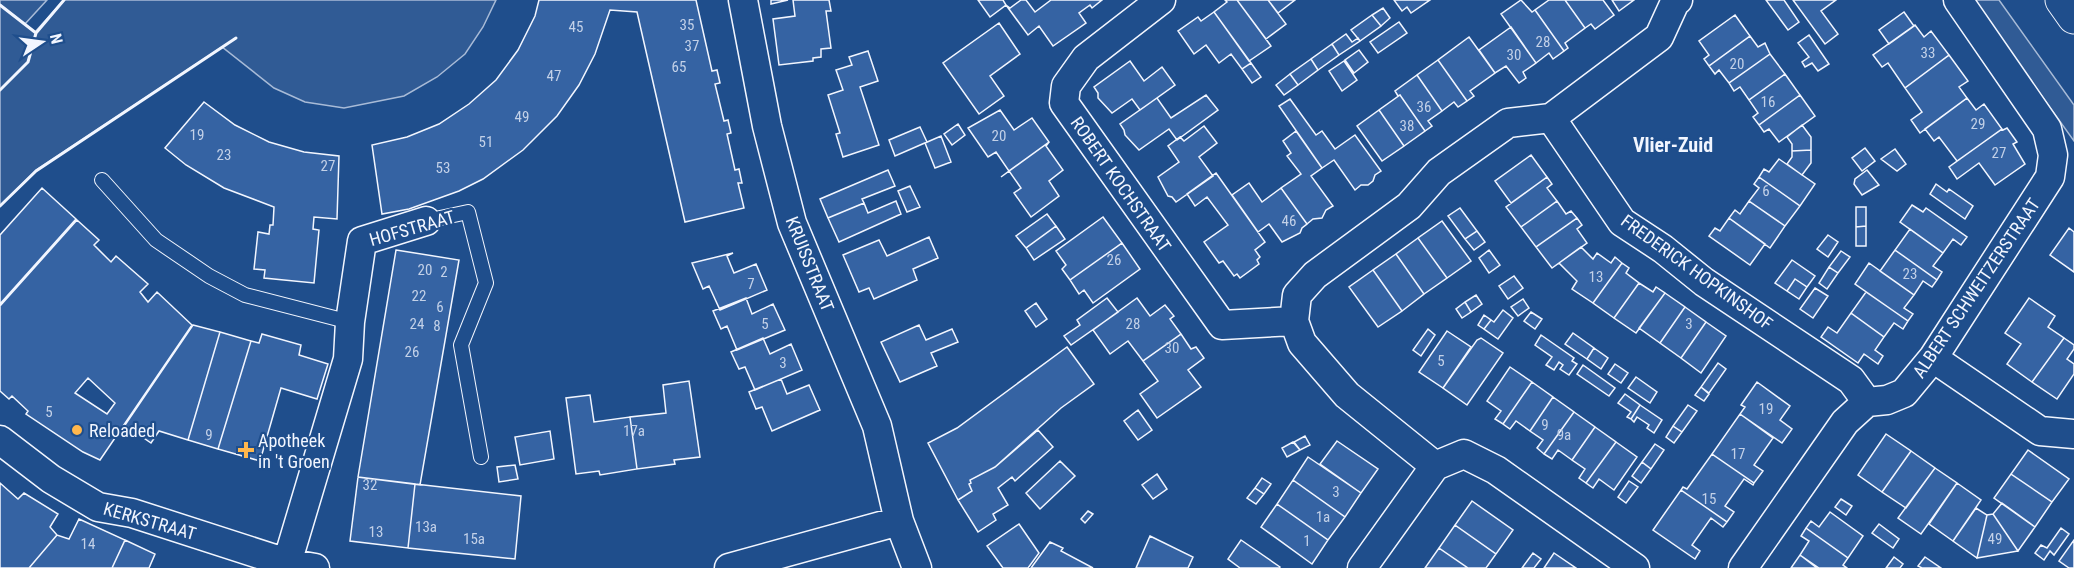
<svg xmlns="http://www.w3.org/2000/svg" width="2074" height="568" font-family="'Roboto Condensed',sans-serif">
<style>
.built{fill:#305b95;stroke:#a8bbd7;stroke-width:1.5}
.building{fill:#3563a3;stroke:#f2f6ff;stroke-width:1.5;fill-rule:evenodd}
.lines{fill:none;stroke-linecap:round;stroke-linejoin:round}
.lane-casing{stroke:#f2f6ff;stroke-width:16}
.street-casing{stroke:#f2f6ff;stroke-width:31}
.secondary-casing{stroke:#f2f6ff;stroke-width:35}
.lane{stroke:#1f4e8c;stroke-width:14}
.street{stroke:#1f4e8c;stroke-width:28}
.secondary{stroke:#1f4e8c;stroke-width:33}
.wall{stroke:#f2f6ff;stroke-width:3}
.poi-dot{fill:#ffb74d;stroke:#1f4e8c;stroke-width:2}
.labels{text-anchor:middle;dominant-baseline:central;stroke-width:4.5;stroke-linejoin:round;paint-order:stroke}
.number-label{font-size:15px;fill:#c3d1e8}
.street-label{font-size:18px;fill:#f2f6ff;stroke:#1f4e8c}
.poi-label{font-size:18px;fill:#f2f6ff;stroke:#1f4e8c;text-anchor:start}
.neighbourhood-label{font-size:20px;font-weight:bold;fill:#f2f6ff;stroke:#1f4e8c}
</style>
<rect width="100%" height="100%" fill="#1f4e8c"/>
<path class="built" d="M0,0h47l-22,24 10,8 29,-32h432l-13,27 -18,27 -28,23 -33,19 -60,12 -39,-6 -31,-14 -52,-41 -186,123 -36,36z
M1973,0h26l75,105v36z"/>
<path class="building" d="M539,0h157l16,71 5,-1 3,13 -5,1 9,37 4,-1 3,13 -4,1 8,36 4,-1 3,14h-4l6,25 -59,14 -48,-210 -27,-2 -15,44 -16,31 -22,31 -34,34 -40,29 -24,12 -50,18 -27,5 -10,-69 35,-8 32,-13 30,-20 27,-24 22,-30 17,-34z
M771,0h17l-17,4z
M793,0h36l2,11h-5l5,37 -10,1v8l-8,1v3l-34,4 -6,-46 22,-3z
M978,0h25l3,5 -16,12z
M1021,0h5l9,12 16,-12h51l-10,8 -2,-3 -11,8 7,10 -33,23 -14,-20 -11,9 -22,-30 4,3z
M1225,0h12l34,46 -22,15 -35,-49 13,-10z
M1237,0h31l18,24 -20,15z
M1268,0h27l-17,13z
M1394,0h36l-19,13 -4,-6 -5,4z
M1521,0l11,12 3,-2 29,41 -11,8 -4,-6 -13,10 -35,-49z
M1549,0h16l20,28 -20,15 3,5 -4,3 -29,-41z
M1565,0h38l11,15 -19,14 -4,-5 -6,4z
M1612,0h22l-15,11z
M1766,0h18l15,22 -11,8z
M1793,0h43l-15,11 17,23 -13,10z
M1383,8l7,10 -9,8 -9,-11z
M1214,12l37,51 -9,6 -11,-15 -12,9 -13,-18 -12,9 -16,-23 20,-14 3,4z
M1904,12l10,14 -25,18 -10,-14z
M1372,15l9,11 -21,15 -9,-11z
M1735,15l15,21 -41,30 -5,-7 5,-4 -10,-14z
M1399,22l8,11 -29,20 -8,-11z
M999,23l21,31 -30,22 14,20 -25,18 -36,-51z
M1915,25l9,12 7,-6 18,24 -44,33 -17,-25 -6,4 -9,-12z
M1511,27l25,36 -13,9 3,6 -7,5 -13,-17 -11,7 -16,-23z
M1346,34l6,8 6,-4 2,3 -21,14 -7,-11z
M1809,35l20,29 -11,7 -6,-8 -7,4 -3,-5 7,-5 -11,-14z
M1750,36l8,11 7,-4 5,11 -41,29 -10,-13 -4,4 -6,-8z
M1469,37l26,36 -25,18 4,5 -7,5 -29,-41z
M1332,44l7,11 -21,15 -7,-11z
M1359,50l9,12 -14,11 -9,-13z
M868,51l10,30 -18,6 19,58 -36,12 -7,-23 4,-1 -12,-38 15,-5 -7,-20 16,-5 -3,-8z
M1770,54l15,20 -36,26 -9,-13 -6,4 -5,-8z
M1949,55l19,26 -9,6 8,11 -47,35 -9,-13 11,-8 -17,-24z
M1311,59l7,11 -20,15 -8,-11z
M1438,60l29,41 -9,6 -4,-5 -12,9 -25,-36z
M1130,61l14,20 18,-14 13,18 -35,25 -8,-11 -20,14 -14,-15v-5l-4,-6z
M1344,61l13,19 -15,11 -13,-20z
M1251,63l10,14 -9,6 -10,-14z
M1290,74l8,11 -14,10 -8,-10z
M1785,74l15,21 -41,30 -6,-8 5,-4 -9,-13z
M1417,75l25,36 -14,10 4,5 -7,5 -25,-36 -2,1 -3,-5z
M1206,95l12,15 -41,30 -8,-11 -30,21 -14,-15 -1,-5 -4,-6 37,-26 14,20z
M1400,95l25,36 -21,15 -25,-36z
M1800,95l15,21 -36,26 -10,-13 -5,3 -5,-7z
M1967,98l9,12 8,-6 18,25 -45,32 -18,-24 -5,4 -9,-12z
M1290,99l26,36 6,-4 13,18 20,-14 26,36 -6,4 -2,6 -5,4h-7l-6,5 -21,-30 -12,8 -43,-62z
M204,102l31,23 34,17 35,10 35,4 -2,63 -23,-2 -1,12 6,1 -5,53 -50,-5 1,-8 -11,-1 4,-37 11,2 1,-9h3l1,-18 -50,-19 -38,-23 -21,-17z
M1000,110l14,20 18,-12 17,24 -48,35 8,-6 -13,-19 -8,5 -20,-29z
M1379,110l25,36 -22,15 -25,-35z
M958,124l7,11 -13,10 -8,-11z
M1802,125l9,12v13l-19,1v-7l-5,-7z
M1204,126l13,17 -18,14 14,19 -37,26 -4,-5 -4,-1 -10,-19 21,-15 -11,-16 12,-9 4,4z
M920,127l7,15 -32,14 -6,-16z
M2007,128l10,14 -4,2 12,20 -30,21 -16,-22 -22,16 -8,-12 53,-38 1,1z
M1296,131l26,37 -11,8 22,30 -7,4 -4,8 -9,1 -6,5 -26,-36 20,-14 -14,-18 4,-3 -8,-12z
M941,136l10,26 -16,6 -10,-25z
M1049,142l-3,4 17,24 -14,11 10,15 -28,21 -17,-24 7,-5 -12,-17z
M1865,148l10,13 -13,10 -10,-13z
M1895,149l11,15 -9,7 -16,-12z
M1811,150v13l-9,12 -15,-11 5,-7v-6z
M1531,155l16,22 -36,26 -16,-22z
M1779,159l36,25 -15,22 -41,-29 5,-8 5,3z
M888,170l7,16 -33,13 2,4 -36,15 -8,-19z
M1867,170l12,15 -17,10 -8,-11 1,-5z
M1216,173l49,69 -10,8 5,7 -3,3 2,4 -19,14 -3,-4 -3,2 -11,-15 -4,2 -15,-21 24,-17 -21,-28 -12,9 -8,-12z
M1547,177l5,7 -5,4 10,13 -36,26 -15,-20z
M1759,177l41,29 -15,20 -36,-25 10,-13 -5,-4z
M1249,183l13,19 19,-14 26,36 -5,4 -2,5 -18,9 -13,-18 -11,8 -26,-37z
M1936,184l11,8 2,-3 24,17 -8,13 -35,-25z
M910,186l10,21 -13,5 -9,-21z
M42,188l34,31 -76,85v-69z
M896,201l5,13 -62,28 -11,-24 36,-15 4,10z
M1557,201l9,13 5,-3 6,7 -41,29 -15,-20z
M1749,201l36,25 -15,22 -41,-30 6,-8 5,4z
M1912,205l11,7 3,-4 41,29 -6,8 -8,-6 -10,14 -43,-31z
M1856,207h10v19l-10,1z
M1460,208l17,23 -12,8 -17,-23z
M1047,214l9,12 -30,22 -10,-12z
M1103,217l19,26 -52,37 -8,-11 4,-4 -10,-14z
M1577,218l5,7 -5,4 10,14 -35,25 -16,-21z
M1729,218l36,26 -15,21 -41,-29 6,-8 5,3z
M77,220l22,20 -5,5 17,17 5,-6 32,28 -8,8 8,10 9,-10 35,33 -92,135 -17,-8 -57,-38 2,-3 -16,-15 -3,3 -9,-8v-85zM88,378l27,25 -8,11 -32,-21z
M1442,221l29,40 -24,17 -29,-40z
M1056,226l9,13 -31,21 -8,-12z
M1866,226v20h-10v-19z
M2069,228l5,4v40l-24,-17z
M1910,229l33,24 -10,13 9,6 -5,8 -42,-30z
M1477,231l8,11 -11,8 -9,-11z
M1828,235l10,7 -10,15 -11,-8z
M929,237l9,21 -25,11 4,11 -43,19 -5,-11 -10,4 -16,-37 36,-15 8,16z
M1418,238l29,40 -23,16 -28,-40z
M1122,243l18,26 -47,34 -9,-13 -5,4 -9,-14z
M1581,247l12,12 4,-6 14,10 4,-6 7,6 -29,40 -21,-14 5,-8 -18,-18z
M396,250l63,10 -39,225 -62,-8z
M1489,250l11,15 -11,8 -10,-15z
M1895,250l42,30 -5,7 -9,-6 -9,14 -34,-24z
M1841,251l9,6 -12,16 -9,-6z
M733,253l-6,3 7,17 22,-9 11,26 -47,20 -11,-24 -6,3 -11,-26z
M1396,254l28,40 -22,17 -29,-41z
M1792,260l23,16 -8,11 -12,-8 -8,12 -12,-8z
M1622,263l7,5 -3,5 13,10 -25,35 -21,-15z
M1869,263l45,32 -10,13 9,6 -5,7 -53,-37z
M1829,267l9,6 -11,16 -8,-6z
M1373,270l29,41 -24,16 -29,-40z
M1514,276l9,12 -15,11 -9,-13z
M1795,279l12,8 -8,12 -12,-8z
M1639,283l14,9 3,-5 9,6 -29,40 -22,-15z
M1815,288l13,8 -15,22 -13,-9z
M1866,292l42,29 -5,8 -9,-6 -10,14 -33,-24z
M1665,293l20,14 -25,36 -21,-15z
M1476,295l6,9 -11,8 -6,-10z
M746,298l6,16 21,-10 12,26 -48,20 -10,-24 -6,3 -8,-18z
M1107,298l11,14 -47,33 -7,-9 16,-11 -3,-5z
M1137,298l13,18 15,-11 9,11 -4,3 11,15 -38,27 -15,-20 -18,13 -17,-24z
M2029,298l26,18 -7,11 16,11 -32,44 -25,-18 14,-20 -16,-11z
M1523,299l6,9 -11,8 -7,-9z
M1465,302l6,10 -9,6 -6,-9z
M1036,303l11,16 -11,8 -11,-16z
M1685,307l21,15 -25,36 -21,-15z
M1503,310l10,8 -15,21 -14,-10 7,-9 3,2z
M1531,312l11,7 -7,10 -11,-8z
M1851,313l33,24 -9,13 8,6 -5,8 -14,-10 -6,9 -37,-26 7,-10 9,6z
M1484,315l7,5 -7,9 -6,-4z
M1706,322l20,14 -25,37 -20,-15z
M193,325l27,7 -32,108 -29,-9 -8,12 -26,-18z
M919,325l7,15 26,-11 6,13 -27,11 6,13 -37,16 -19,-40z
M1428,329l7,6 -14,21 -8,-6z
M1447,331l24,16 -28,41 -24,-16z
M220,332l31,9 -33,108 -30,-9z
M1573,333l21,15 -7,11 -22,-15z
M262,334l39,11 -2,10 29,9 -11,35 -36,-11 -21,73 -42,-12 33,-108 8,2z
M1181,334l10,15 5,-2 8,11 -16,12 13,17 -44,31 -17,-24 18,-13 -15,-20z
M1541,335l33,23 -2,3 5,3 -8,11 -9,-6 3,-4 -4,-3 -5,8 -8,-5 6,-8 -17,-12z
M763,338l7,16 21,-10 11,26 -47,20 -10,-23 -6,2 -8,-17z
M1481,338l22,15 -36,52 -24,-17 34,-48z
M2064,338l10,7v4l-7,10 7,5v10l-17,25 -25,-17z
M1067,347l27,37 -33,24 -66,59 -25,13 1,3 -2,1 3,7 -14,9 -30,-57 29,-15z
M1594,348l14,10 -7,11 -14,-10z
M1718,363l8,6 -17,24 -8,-6z
M1615,364l13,9 -7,10 -13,-9z
M1583,365l32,23 -6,8 -32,-22z
M1510,367l22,15 -29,42 -8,-5 6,-8 -14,-10z
M1636,377l21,15 -7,11 -22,-15z
M781,379l6,15 22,-9 11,25 -48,21 -10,-24 -6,2 -7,-17z
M689,381l11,76 -26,3 1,4 -38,5 -7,-52 36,-4 -3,-28z
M1532,382l21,15 -23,34 -14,-10 -6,8 -7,-5z
M1757,382l33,24 -10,14 12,9 -10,14 -42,-29 5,-7 -4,-2z
M1701,387l8,7 -5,7 -9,-6z
M1625,394l15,11 -9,14 -4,-2 4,-5 -13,-9z
M590,395l4,27 36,-5 7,52 -37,6 -1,-4 -23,3 -10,-76z
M1553,397l21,15 -30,42 -7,-6 6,-8 -13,-9z
M1640,405l22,15 -8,13 -7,-5 2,-3 -12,-8 -3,5 -3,-3z
M1688,405l9,6 -15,21 -9,-6z
M1138,410l14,20 -14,10 -14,-19z
M1574,412l21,15 -23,33 -14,-10 -6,9 -8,-5z
M1740,414l33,24 -19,27 9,6 -9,12 -42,-29z
M1673,426l9,6 -8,11 -8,-6z
M1595,427l21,15 -30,41 -7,-5 6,-9 -13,-9z
M1038,430l15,17 -38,34 -3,-4 -14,11 10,17 -15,9 3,6 -18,12 -20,-32 14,-9 -3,-7 2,-1 -1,-3 25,-13z
M550,431l4,28 -34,6 -5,-28z
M1886,434l25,17 -29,41 -24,-17z
M1305,436l5,9 -10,5 -6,-8z
M1337,441l41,28 -17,24 -41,-29z
M1293,442l7,8 -13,7 -5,-9z
M1616,442l21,15 -23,33 -15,-11 -6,9 -7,-5z
M1655,444l9,6 -13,19 -9,-7z
M2028,450l41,29 -17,23 -41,-28z
M1911,451l24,17 -29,40 -24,-16z
M1712,454l42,29 -1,2 -9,-6 -19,27 9,6 -7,10 -46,-32 2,-3 4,2z
M1308,457l53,36 -16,24 -52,-37z
M1060,461l15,15 -35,33 -14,-16z
M1642,462l9,7 -10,14 -9,-7z
M515,465l3,14 -19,3 -2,-15z
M1935,468l22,15 -36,51 -23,-16z
M1157,474l10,15 -14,10 -11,-14z
M2011,474l41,28 -17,25 -41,-29z
M358,477l57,7 -7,64 -58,-7z
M1262,478l9,6 -7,10 -9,-6z
M1293,480l52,37 -17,23 -51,-36z
M1629,481l9,6 -12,16 -8,-6z
M0,483l18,16 6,-6 34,21 -8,13 7,8 -28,33h-29z
M1957,483l24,17 -28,41 -24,-17z
M415,484l106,12 -6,63 -107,-11z
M1255,488l9,6 -8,10 -9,-6z
M1681,490l46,32 -4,5 -12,-9 -19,27 8,6 -5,8 -42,-29z
M1841,499l11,7 -6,9 -11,-8z
M1472,501l41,29 -17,24 -41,-29z
M2002,503l33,24 -17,24 -25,-37z
M1277,504l51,36 -16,24 -51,-37z
M1976,508l11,7 -10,43 -24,-17z
M1088,511l5,3 -8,9 -4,-4z
M1830,512l33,24 -15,22 -42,-30 5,-7 8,6z
M1993,514l25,37 -41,7 10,-43z
M79,519l46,21 -13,28h-83l28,-33 12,4z
M1019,524l20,29 -11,15h-25l-16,-22z
M1879,524l20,15 -6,9 -21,-15z
M1455,525l41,29 -10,14h-18l-29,-20z
M1806,528l42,30 -5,7 4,3h-28l-19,-13 9,-14 -8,-5z
M2061,528l8,6 -15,21 -4,-4 -6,9 -9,-7 6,-8 6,3z
M1150,536l43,21 -5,11h-52z
M125,540l30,14 -6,14h-37z
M1241,540l39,27 -1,1h-39l-12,-9z
M2074,540v28h-5l-10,-7z
M1050,542l13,6 -2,3 32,17h-62z
M1439,548l29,20h-43z
M1533,553l8,6 -7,9h-12z
M1554,553l22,15h-32z
M1800,555l17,13h-26z
M1894,557l9,7 -3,4h-14z
M1925,557l16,11h-19l-4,-2z"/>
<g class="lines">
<g class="lane-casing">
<path id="lane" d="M102,180l54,60 53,36 36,19 105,27
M426,221l42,-9 18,71 -25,62 20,112"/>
</g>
<g class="street-casing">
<path id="street" d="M743,0l24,126 25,97 85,203 22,95 18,47
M1161,0l-75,58 -20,28 -2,17 158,222 72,-4
M1551,118l71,104 41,27 41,33 147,98 16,22
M1933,358l107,73 34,3
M0,440l51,39 47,28 34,6 155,50 28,5
M1435,466l-88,-71 -45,-52 -8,-22 3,-26 18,-20 94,-69 30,-34 69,-49 43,-5 108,-81 16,-35 3,-2
M287,563l61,-204 2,-37 12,-81 64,-20
M729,568l170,-47
M1362,568l73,-102 29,-12 32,16 139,98
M1743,568l102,-146 22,-20 20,-2 17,-7 29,-35 117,-181 3,-22 -6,-26 -89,-129"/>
</g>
<g class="secondary-casing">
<path id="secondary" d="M2062,0l12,17"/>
</g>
<use href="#lane" class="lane"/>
<use href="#street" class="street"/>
<use href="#secondary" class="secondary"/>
<path class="wall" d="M0,5l36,28 28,-33
M0,90l28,-28 8,-29
M0,206l36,-35 200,-133"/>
</g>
<g class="poi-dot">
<circle cx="77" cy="430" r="6"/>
<path d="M243 441h6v6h6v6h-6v6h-6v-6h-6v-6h6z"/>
</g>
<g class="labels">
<g class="number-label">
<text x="687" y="25">35</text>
<text x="576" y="27">45</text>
<text x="1543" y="42">28</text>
<text x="692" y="46">37</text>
<text x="1928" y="53">33</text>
<text x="1514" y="55">30</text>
<text x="1737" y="64">20</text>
<text x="679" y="67">65</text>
<text x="554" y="76">47</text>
<text x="1768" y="102">16</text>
<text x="1424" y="107">36</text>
<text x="522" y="117">49</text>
<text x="1978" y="124">29</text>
<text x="1407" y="126">38</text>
<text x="197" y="135">19</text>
<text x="999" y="136">20</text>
<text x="486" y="142">51</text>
<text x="1999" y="153">27</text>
<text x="224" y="155">23</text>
<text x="328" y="166">27</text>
<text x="443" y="168">53</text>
<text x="1766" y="191">6</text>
<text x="1289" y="221">46</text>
<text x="1114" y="260">26</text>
<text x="425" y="270">20</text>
<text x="444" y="272">2</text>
<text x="1910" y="274">23</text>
<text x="1596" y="277">13</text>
<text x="751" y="284">7</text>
<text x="419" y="296">22</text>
<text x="440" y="307">6</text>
<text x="417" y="324">24</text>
<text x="765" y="324">5</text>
<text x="1133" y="324">28</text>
<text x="1689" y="324">3</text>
<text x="437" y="326">8</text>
<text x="1172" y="348">30</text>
<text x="412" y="352">26</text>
<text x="1441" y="361">5</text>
<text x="783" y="363">3</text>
<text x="1766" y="409">19</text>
<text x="49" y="412">5</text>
<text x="1545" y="425">9</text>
<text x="634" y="431">17a</text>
<text x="209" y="435">9</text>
<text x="1564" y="435">9a</text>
<text x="1738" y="454">17</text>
<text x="370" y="485">32</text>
<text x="1336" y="492">3</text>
<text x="1709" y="499">15</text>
<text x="1323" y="517">1a</text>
<text x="426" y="527">13a</text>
<text x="376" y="532">13</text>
<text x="474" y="539">15a</text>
<text x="1995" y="539">49</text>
<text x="1307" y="541">1</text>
<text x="88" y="544">14</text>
</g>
<g class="street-label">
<text transform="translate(1121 184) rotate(55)">ROBERT KOCHSTRAAT</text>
<text transform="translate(412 228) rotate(-16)">HOFSTRAAT</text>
<text transform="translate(810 264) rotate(68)">KRUISSTRAAT</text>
<text transform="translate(1697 272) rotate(36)">FREDERICK HOPKINSHOF</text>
<text transform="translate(1976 288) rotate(-56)">ALBERT SCHWEITZERSTRAAT</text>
<text transform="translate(150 521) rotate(16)">KERKSTRAAT</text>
</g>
<g class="poi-label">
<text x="89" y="430">Reloaded</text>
<text x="258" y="440">Apotheek<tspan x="258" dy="21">in 't Groen</tspan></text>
</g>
<g class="neighbourhood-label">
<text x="1673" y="145">Vlier-Zuid</text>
</g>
</g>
<g transform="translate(42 42) rotate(77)" stroke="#1f4e8c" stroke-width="4.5" paint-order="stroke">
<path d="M0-4.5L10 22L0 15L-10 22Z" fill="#f2f6ff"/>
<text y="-9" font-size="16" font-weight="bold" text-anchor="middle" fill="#f2f6ff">N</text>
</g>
</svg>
